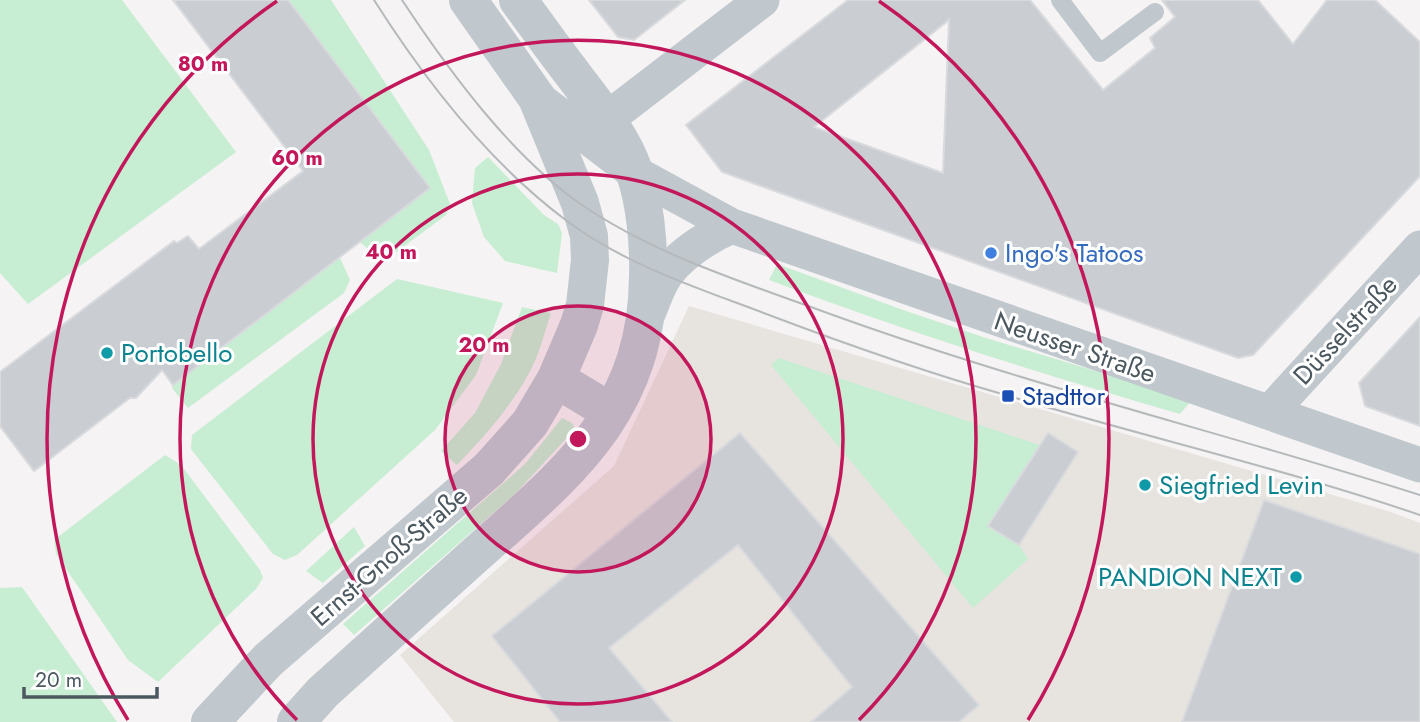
<svg xmlns="http://www.w3.org/2000/svg" width="1420" height="722" font-family="Jost,sans-serif">
<style>
.commercial{fill:#e7e4df}
.green{fill:#c7edd2}
.building{fill:#caced2;stroke:#d8dadd;stroke-width:2;fill-rule:evenodd}
.lines{fill:none;stroke-linecap:round;stroke-linejoin:round}
.service{stroke:#c0c8ce;stroke-width:18}
.minor{stroke:#c0c8ce;stroke-width:35}
.tertiary{stroke:#c0c8ce;stroke-width:38}
.tram{stroke:#b6b9bc;stroke-width:2}
.ring{fill:none;stroke:#c2185b;stroke-width:3.5}
.shop-dot{fill:#3f7fe0;stroke:#fff;stroke-width:2.5}
.culture-dot{fill:#0f9aa8;stroke:#fff;stroke-width:2.5}
.transit-dot{fill:#1a4fb4;stroke:#fff;stroke-width:2.5}
.labels{text-anchor:middle;dominant-baseline:central;stroke-width:6;stroke-linejoin:round;paint-order:stroke}
.shop-label{font-size:26px;fill:#366cbe;stroke:#fff;text-anchor:start}
.street-label{font-size:26px;fill:#4c585f;stroke:#fff}
.culture-label{font-size:26px;fill:#0d838f;stroke:#fff;text-anchor:start}
.transit-label{font-size:26px;fill:#164399;stroke:#fff;text-anchor:start}
.centre{fill:#c2185b;stroke:#fff;stroke-width:3.5}
.ring-label{font-size:21px;text-anchor:middle;font-weight:bold;fill:#c2185b;stroke:#fff;stroke-width:6;stroke-linejoin:round;paint-order:stroke}
</style>
<rect width="100%" height="100%" fill="#f5f3f3"/>
<path class="commercial" d="M689,306l702,206 29,11v199h-966l-54,-67 214,-189z"/>
<path class="green" d="M0,0h122l114,152 -208,152 -28,-31z
M288,0h43l98,150 21,54 -4,11 -59,44h-7l-20,-17 70,-54z
M488,157l56,58 14,9 4,9 -5,40 -52,-12 -21,-24 -12,-34 3,-35z
M340,258l10,22 -6,13 -156,115 -16,-20 1,-3z
M777,264l129,47 80,27 206,62 -12,14c-139,-40 -275,-83 -411,-134z
M397,279l106,24 -27,72 -41,55 -138,125 -12,5 -12,-6 -82,-105 1,-14z
M522,307l29,6c-7,21 -12,43 -23,62 -19,34 -44,62 -71,90l-16,-14 34,-38 26,-49z
M779,358l261,87 -52,80 31,20 9,14 -55,49 -202,-243z
M562,418l10,5 3,6 -59,64 -162,142 -11,-11 182,-160z
M165,455l16,10 79,105 3,8 -7,11 -98,93 -30,-22 -72,-106 -2,-14z
M354,527l11,19 -42,37 -17,-12z
M22,587l95,135h-117v-134z"/>
<path class="building" d="M173,0h115l142,188 -257,197 -11,-15 -26,28h-6l-96,73 -34,-45v-54l174,-131 3,2 11,-7 11,13 104,-78z
M589,0h96l-51,40 -16,-3z
M848,0h182l73,90 52,-42 -5,-10 25,-21 -13,-17h96l35,44 34,-44h48l45,42v134l-167,179 -15,3 -516,-186 -36,-47zM949,20l-6,153 -129,-46z
M1420,317v109l-55,-20 -6,-23z
M740,433l239,272 -20,17h-148l41,-35 -114,-142 -129,103 63,74h-112l-68,-86z
M1048,433l30,19 -59,93 -31,-19z
M1264,500l156,54v168h-238z"/>
<g class="lines">
<path class="service" d="M1060,0l40,53 55,-41"/>
<path class="minor" d="M537,98l98,75 97,53 688,239
M580,111l27,8 155,-119
M647,316c5,-11 9,-24 15,-35 13,-24 45,-44 70,-55
M1270,412l150,-164"/>
<path class="tertiary" d="M556,379l55,33
M210,722l58,-62 221,-191 41,-46 26,-44 23,-54 6,-20 5,-45 -1,-24 -9,-33 -43,-105 -69,-98
M296,722l27,-30c50,-45 100,-90 150,-135 94,-84 174,-144 175,-281 1,-31 -3,-76 -14,-105 -13,-37 -39,-67 -62,-98 -19,-24 -36,-49 -54,-73"/>
<path class="tram" d="M374,0c52,82 115,163 193,221 60,45 134,68 202,94 79,30 159,58 240,81 137,41 276,73 411,119
M402,0c47,71 109,156 180,205 69,47 151,74 229,102 200,74 407,124 609,188"/>
</g>
<circle cx="578" cy="439" r="133" fill="#c2185b" fill-opacity=".12"/>
<g class="ring">
<circle cx="578" cy="439" r="133"/>
<circle cx="578" cy="439" r="265"/>
<path d="M297 720A398 398 0 1 1 859 720"/>
<path d="M128 720A531 531 0 0 1 277 1M879 1A531 531 0 0 1 1028 720"/>
</g>
<circle class="shop-dot" cx="991" cy="253" r="7"/>
<g class="culture-dot">
<circle cx="107" cy="353" r="7"/>
<circle cx="1145" cy="485" r="7"/>
<circle cx="1296" cy="577" r="7"/>
</g>
<rect class="transit-dot" x="1001" y="389" width="14" height="14" rx="3.5"/>
<g class="labels">
<g class="shop-label">
<text x="1005" y="253">Ingo's Tatoos</text>
</g>
<g class="street-label">
<text transform="translate(1345 330) rotate(-47)">Düsselstraße</text>
<text transform="translate(1075 347) rotate(19)">Neusser Straße</text>
<text transform="translate(389 556) rotate(-41)">Ernst-Gnoß-Straße</text>
</g>
<g class="culture-label">
<text x="121" y="353">Portobello</text>
<text x="1159" y="485">Siegfried Levin</text>
<text x="1282" y="577" text-anchor="end">PANDION NEXT</text>
</g>
<g class="transit-label">
<text x="1022" y="396">Stadttor</text>
</g>
</g>
<circle cx="578" cy="439" r="10" class="centre"/>
<g class="ring-label">
<text x="203" y="71">80 m</text>
<text x="297" y="165">60 m</text>
<text x="391" y="259">40 m</text>
<text x="484" y="352">20 m</text>
</g>
<path d="M24 687v10h133v-10" fill="none" stroke="#4c585f" stroke-width="3.5"/>
<text x="35" y="687" font-size="21" fill="#4c585f" stroke="#ffffff" stroke-width="5" paint-order="stroke">20 m</text>
</svg>
